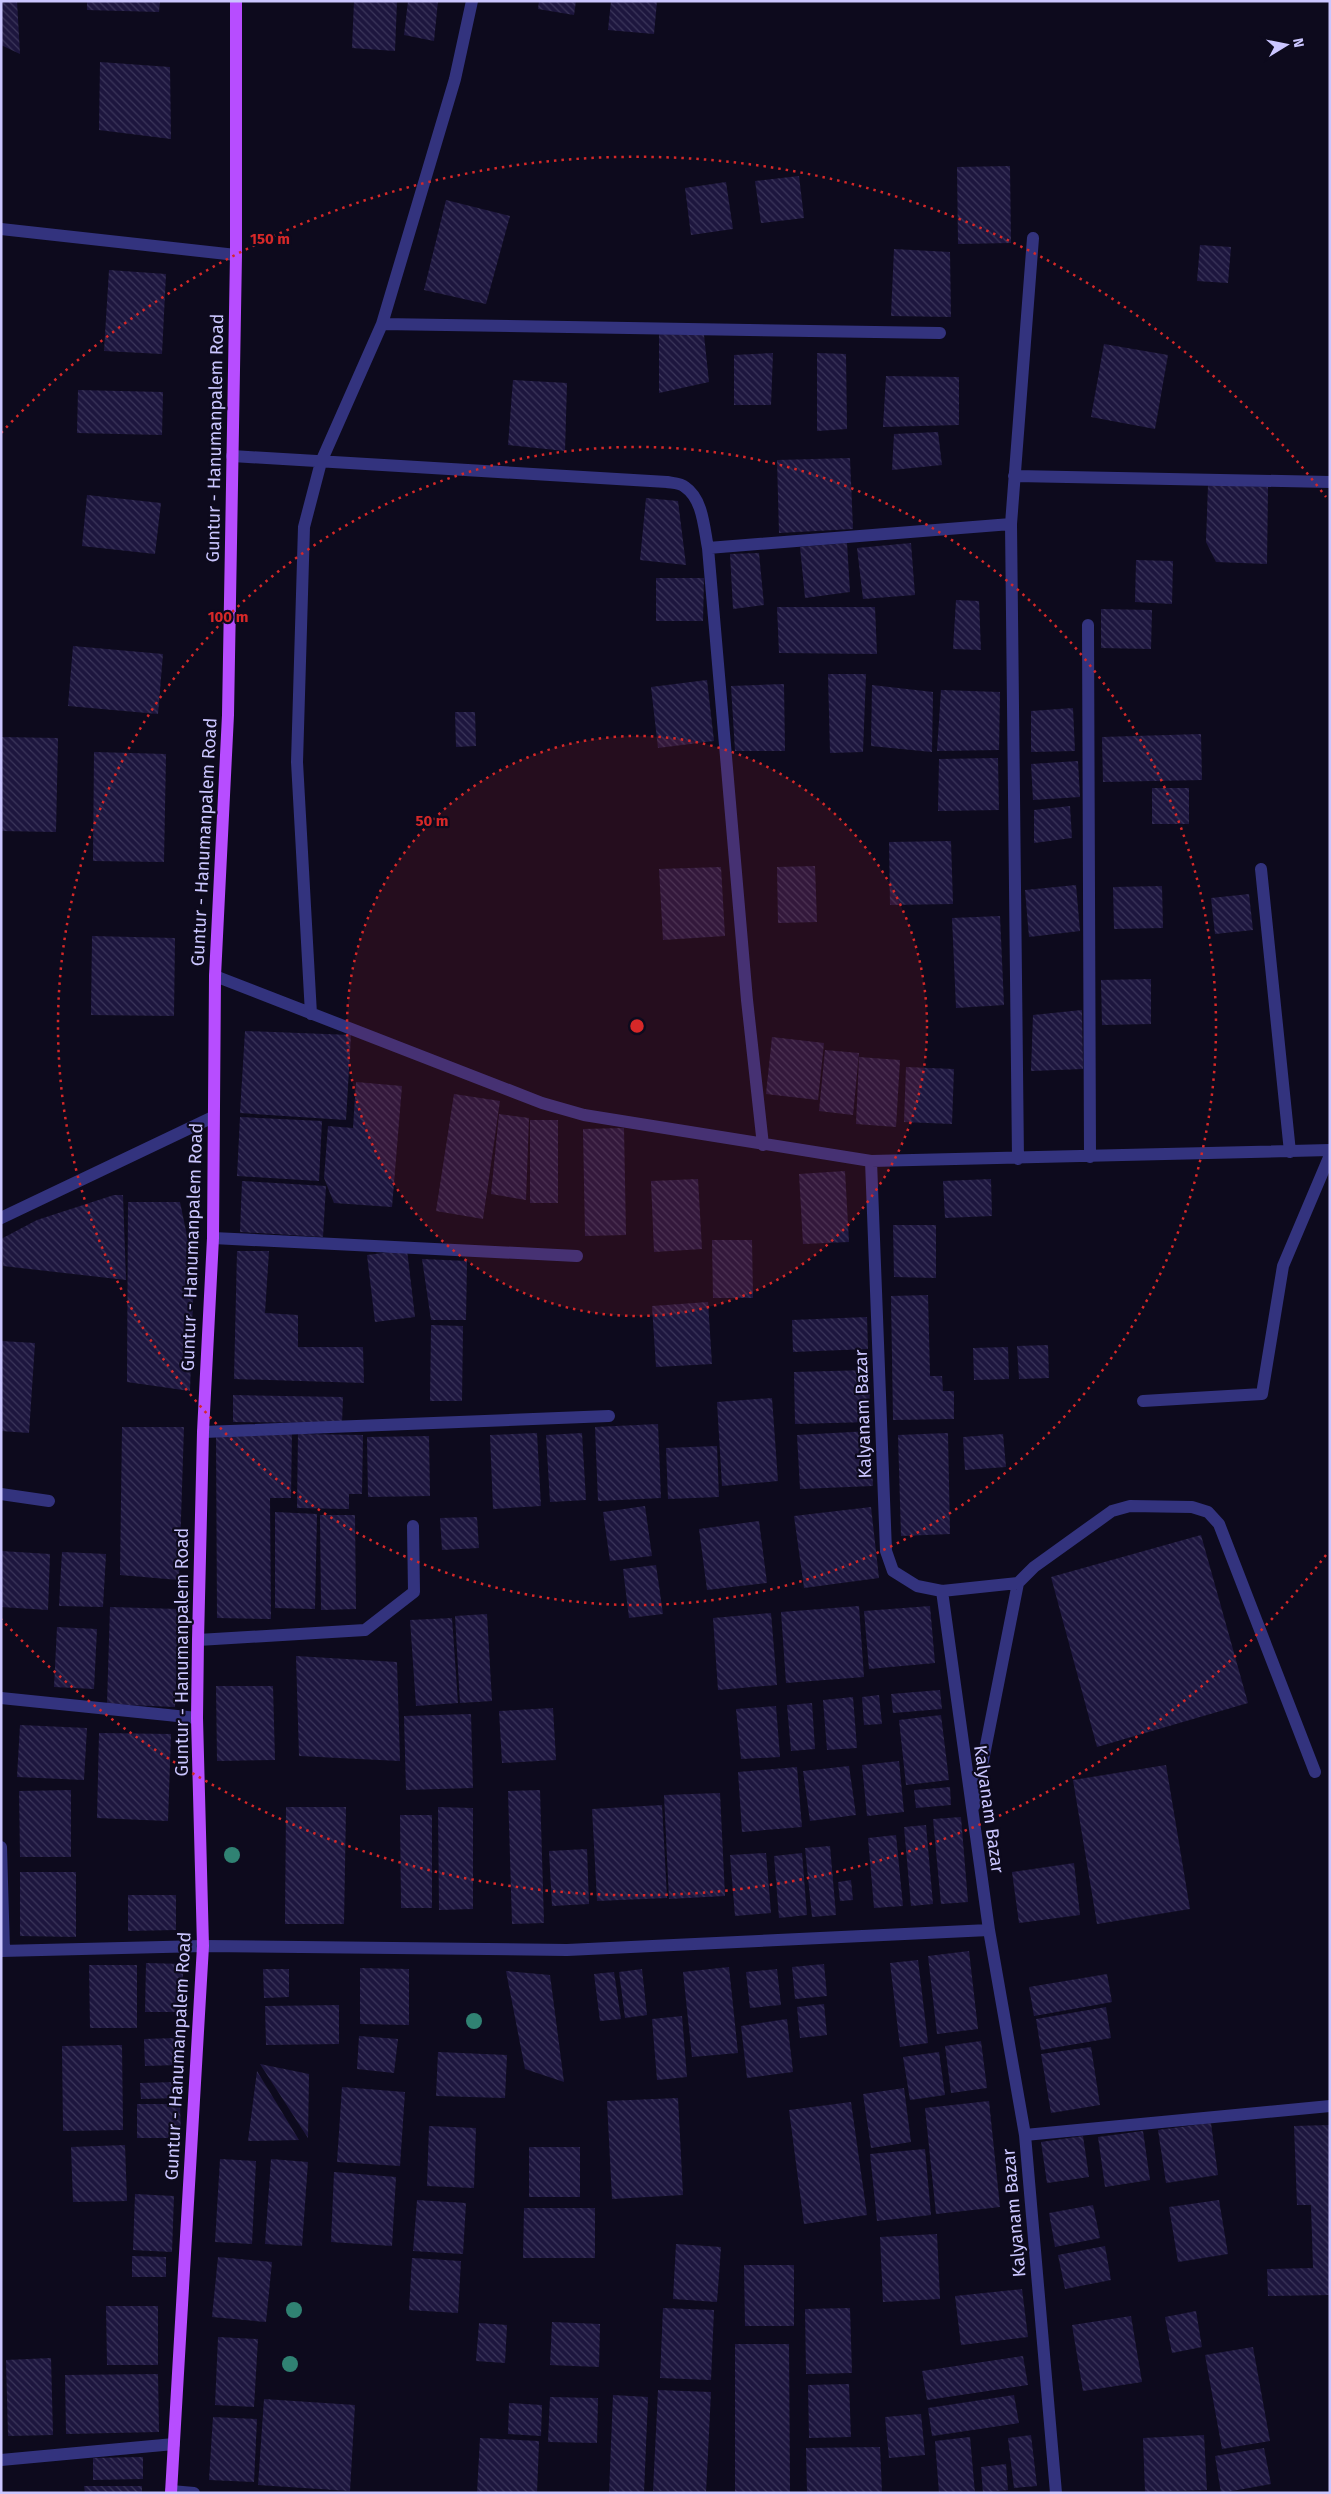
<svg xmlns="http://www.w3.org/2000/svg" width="1331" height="2494" font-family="'Fira Sans',sans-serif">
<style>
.building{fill:url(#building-back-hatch)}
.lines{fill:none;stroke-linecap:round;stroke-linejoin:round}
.minor{stroke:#33337e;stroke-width:12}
.tertiary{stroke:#33337e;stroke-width:12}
.primary{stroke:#b74dff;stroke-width:12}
.tree{fill:#308273}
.ring{fill:none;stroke:#d62828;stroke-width:2.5;stroke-dasharray:2.5 5}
.labels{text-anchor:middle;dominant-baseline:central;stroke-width:4.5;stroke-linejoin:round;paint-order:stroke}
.street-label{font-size:18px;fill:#cbc6ff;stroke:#0d0a1d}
.centre{fill:#d62828;stroke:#0d0a1d;stroke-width:2.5}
.ring-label{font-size:15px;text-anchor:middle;font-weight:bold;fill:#d62828;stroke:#0d0a1d;stroke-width:4.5;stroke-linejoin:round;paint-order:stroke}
</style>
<defs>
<pattern id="building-back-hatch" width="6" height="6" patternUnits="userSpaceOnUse" patternTransform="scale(1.25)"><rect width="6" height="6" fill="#1d163e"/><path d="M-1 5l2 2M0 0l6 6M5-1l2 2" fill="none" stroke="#3c365b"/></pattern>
</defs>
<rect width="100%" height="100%" fill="#0d0a1d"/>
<path class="building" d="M1,1h16l3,53 -19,-9z
M87,1h73l-1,11 -72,-2z
M354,1h43l-2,50 -43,-3z
M408,1h30l-4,40 -30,-6z
M539,1h37l-2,14 -36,-6z
M611,1h46l-3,33 -46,-4z
M100,62l70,5 1,72 -72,-9z
M1010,166l1,77 -53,1 -1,-77z
M799,176l5,42 -43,5 -6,-42z
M726,182l7,47 -42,6 -6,-47z
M446,200l64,16 -24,88 -62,-14z
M1200,245l31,2 -3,36 -31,-2z
M894,249l56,3 1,65 -60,-1z
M109,270l57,4 -4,80 -58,-3z
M659,334l45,1 5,47 -50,11z
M1104,344l64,11 -13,74 -64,-12z
M773,353l-2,52h-37v-50z
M817,353l29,1 1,75 -30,2z
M886,376l73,1v48l-76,2z
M513,380l54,3 -2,68 -57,-6z
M78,390l85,2 -1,43 -85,-2z
M938,432l4,33 -50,5 2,-36z
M850,458l3,71 -74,4 -2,-73z
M1208,485l60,2 -1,77 -51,-2 -10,-20z
M87,495l74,8 -6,51 -73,-8z
M646,498l32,3 8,64 -46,-5z
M847,543l3,49 -45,6 -5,-51z
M911,543l4,52 -52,4 -6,-51z
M759,553l5,52 -31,4 -3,-55z
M1136,560l37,1 -1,43 -37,-2z
M656,578h48l-1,43h-47z
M956,600l23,1 2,49 -28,-1z
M777,607h98l2,47 -98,-1z
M1101,609l51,1 -1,39 -50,-1z
M73,646l90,8 -5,60 -90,-8z
M828,674h38l-3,78 -33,1z
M707,680l7,61 -56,7 -7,-61z
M784,684l1,67h-50l-4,-65z
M872,685l61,7 -1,60 -61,-6z
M941,690l59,2 -1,58 -62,1z
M1073,708l2,43 -44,1v-41z
M455,712h20l1,34 -20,1z
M1201,734l1,46 -99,2 -1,-45z
M1,737l57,1 -2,94 -55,-1z
M94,752l72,2 -2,108 -71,-1z
M998,758l1,52 -61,1 1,-52z
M1078,761l2,36 -47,3 -2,-36z
M1152,788h37v36h-37z
M1070,806l2,32 -38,5v-33z
M951,841l2,63 -63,1 -1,-63z
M815,866l2,56 -39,1 -1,-56z
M721,867l4,69 -62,4 -4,-71z
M1076,885l4,46 -51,6 -4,-47z
M1162,886l1,42 -49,1 -1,-42z
M1249,894l4,36 -38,4 -4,-36z
M1000,916l4,89 -48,3 -4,-90z
M92,936l83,2 -1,78 -83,-1z
M1151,979v45l-49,1 -1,-45z
M1082,1010l1,59 -52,2 2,-56z
M245,1031l106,4 -5,85 -106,-7z
M772,1037l52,6 -6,57 -52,-6z
M825,1050l34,3 -6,62 -34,-4z
M859,1057l41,3 -4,67 -40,-3z
M906,1067l48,2 -2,55 -48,-2z
M356,1082l46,4 -10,121 -58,-4 -10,-25 4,-52 25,2z
M454,1094l46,7 -17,118 -47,-8z
M499,1114l30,4 -3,82 -35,-6z
M240,1117l82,4 -3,60 -82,-5z
M530,1120h28v83h-28z
M624,1128l2,107 -41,1 -2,-107z
M845,1171l4,71 -46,2 -4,-70z
M698,1179l4,70 -48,3 -3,-71z
M991,1179l1,37 -47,2 -2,-37z
M242,1181l84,5 -3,51 -83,-5z
M114,1195h9l3,85 -123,-14 -2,-27 36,-19z
M128,1202h52l14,68 -4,121 -63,-9z
M893,1225h43v53l-42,-1z
M712,1240h40l1,58h-40z
M407,1250l8,67 -40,5 -8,-67z
M237,1251h32l-4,62 33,2v32h65l1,36 -130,-4z
M422,1259l45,2 -1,59h-35z
M928,1295l2,81h12l1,15h11v28l-61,1 -2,-124z
M708,1302l4,62 -56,3 -4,-61z
M867,1317l1,32 -75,3 -1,-32z
M431,1325l32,1 -1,75h-32z
M1,1341l34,2 -6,90 -28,-2z
M1048,1345l1,33 -30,1 -2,-33z
M1008,1347l1,32 -35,1 -1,-32z
M869,1370l1,52 -75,2 -1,-52z
M233,1395l110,2 -1,26 -109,-1z
M772,1398l6,83 -56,5 -5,-84z
M658,1424l3,74 -63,3 -3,-74z
M122,1427h62l-5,153 -59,-5z
M292,1430l-1,68h-21l1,121 -54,-1 -1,-185z
M870,1431l3,55 -73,3 -3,-54z
M537,1433l4,73 -48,3 -3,-74z
M582,1433l4,67 -36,2 -4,-67z
M948,1433l2,101 -49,2 -3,-101z
M298,1434l65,1 -1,59h-13v15l-52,-1z
M1003,1434l3,33 -41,3 -2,-33z
M429,1436l1,60 -62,1 -1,-60z
M717,1446l2,51 -51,2 -2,-51z
M645,1506l7,50 -42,5 -7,-49z
M871,1507l8,71 -75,10 -10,-72z
M275,1512l42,2 -2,95 -40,-1z
M320,1515h35l1,94 -35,1z
M477,1517l2,31 -37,2 -2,-32z
M759,1521l8,62 -60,7 -8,-61z
M1201,1535l47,168 -151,44 -46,-170z
M1,1551l49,3 -2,56 -47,-3z
M62,1552l44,2 -3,53 -44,-1z
M656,1565l7,49 -34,4 -6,-49z
M859,1606l5,71 -78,6 -5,-71z
M930,1606l5,57 -66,6 -5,-58z
M110,1607l69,2 -4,98 -68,-3z
M771,1613l6,72 -59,5 -5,-72z
M487,1614l5,87 -32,2 -5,-87z
M452,1618l6,85 -42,3 -6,-86z
M57,1627l40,2 -3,60 -40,-2z
M296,1656l101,6 3,99 -101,-5z
M216,1686h57l2,74 -58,1z
M940,1690l2,19 -49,4 -2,-19z
M879,1695l3,29 -18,1 -2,-28z
M853,1697l4,51 -30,2 -4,-50z
M812,1703l3,46 -24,2 -4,-46z
M776,1706l4,51 -39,2 -5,-50z
M553,1708l3,52 -54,3 -3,-52z
M471,1714l2,74 -67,2 -2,-74z
M941,1715l8,65 -43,5 -7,-65z
M20,1725l67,3 -3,52 -67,-3z
M99,1733l72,1 -3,87 -71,-3z
M899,1761l5,51 -37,4 -5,-51z
M1166,1765l24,144 -93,15 -24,-144z
M849,1766l7,49 -46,6 -7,-50z
M797,1767l5,60 -60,5 -4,-60z
M950,1787l1,18 -35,3 -2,-18z
M71,1790v67h-51l-1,-66z
M540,1790l4,133 -32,1 -4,-133z
M720,1793l5,103 -56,3 -5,-104z
M662,1805l5,93 -70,3 -5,-92z
M286,1807h60l-2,117h-59z
M438,1807l35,1v101l-34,1z
M400,1815h32v93h-31z
M961,1817l7,85 -27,2 -8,-85z
M926,1825l7,79 -22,2 -7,-79z
M896,1835l7,71 -29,2 -6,-70z
M830,1846l6,69 -24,2 -7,-69z
M587,1849l2,55 -37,2 -3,-55z
M766,1853l5,60 -36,3 -5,-61z
M802,1853l5,62 -28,3 -5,-62z
M1074,1863l6,52 -61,8 -7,-51z
M20,1872h56v65l-56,-1z
M851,1880l2,20 -13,1 -2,-19z
M128,1895h48v35l-48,1z
M969,1951l9,78 -41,5 -9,-78z
M918,1960l10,83 -28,4 -10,-84z
M146,1963l37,1v48h-38z
M824,1964l3,32 -32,3 -3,-32z
M89,1965h48v63h-47z
M729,1967l9,86 -46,4 -9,-85z
M360,1968l49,1v56l-49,-1z
M263,1969h26v28l-25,1z
M642,1969l5,46 -22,3 -6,-46z
M777,1969l4,36 -31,3 -4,-36z
M506,1971l44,4 14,107 -39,-13z
M614,1972l7,47 -21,2 -6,-47z
M1107,1974l5,28 -78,14 -5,-29z
M824,2004l3,31 -27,3 -3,-31z
M339,2005v39l-73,1 -1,-39z
M1106,2007l5,31 -70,12 -5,-31z
M682,2016l5,61 -30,3 -5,-61z
M787,2019l6,53 -46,6 -6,-52z
M359,2036l39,3 -4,34 -37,-4z
M177,2038l1,27 -33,1 -1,-27z
M981,2041l6,47 -36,5 -6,-47z
M122,2045l1,85 -60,1 -1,-85z
M1091,2047l9,58 -49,8 -10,-59z
M438,2052l69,3 -2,43 -69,-2z
M939,2052l6,43 -35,5 -7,-43z
M260,2064l49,10 -1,64z
M257,2071l42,69 -51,1z
M177,2082l1,16 -37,1 -1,-16z
M342,2087l63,5 -5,74 -63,-4z
M904,2088l7,54 -40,6 -8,-54z
M678,2098l5,97 -71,4 -5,-98z
M989,2101l11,106 -64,7 -11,-106z
M851,2102l16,113 -63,9 -15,-114z
M137,2104h43l1,34h-44z
M1211,2123l7,52 -52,8 -8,-53z
M1330,2125v170l-62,1 -1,-27 46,-1 -2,-63h-14l-3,-79z
M429,2126l47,2 -2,60 -47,-2z
M1143,2131l7,49 -45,7 -7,-50z
M1083,2136l6,41 -42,6 -6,-41z
M125,2145l2,56 -54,1 -2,-55z
M529,2147h51v50h-51z
M925,2149l6,66 -54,6 -7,-67z
M220,2159l36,2 -4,83 -37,-2z
M271,2159l37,3 -6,84 -37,-2z
M334,2172l62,5 -4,69 -61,-4z
M135,2194l39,2 -2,56 -39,-2z
M417,2200l49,3 -3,51 -50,-3z
M1219,2200l9,54 -50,8 -9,-55z
M1093,2205l7,33 -45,9 -6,-34z
M524,2208h71v50h-72z
M937,2234l3,65 -57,3 -3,-65z
M676,2244l45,3 -4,55 -44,-3z
M1105,2246l6,34 -46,9 -7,-34z
M132,2256l34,1v20h-34z
M218,2257l54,5 -6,60 -54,-5z
M412,2258l49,3 -3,52 -49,-3z
M744,2265h50v61h-49z
M1022,2289l6,48 -67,8 -6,-49z
M106,2306h52v59h-51z
M663,2308l51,2 -3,70 -51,-2z
M850,2308l2,65 -46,1 -1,-65z
M1196,2311l6,36 -30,6 -7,-36z
M1131,2316l11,66 -59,9 -11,-66z
M552,2322l48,2 -1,43 -49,-2z
M479,2323l28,2 -2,38 -29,-2z
M218,2337l40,2 -4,68 -39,-2z
M735,2344h54l1,149h-55z
M1253,2347l17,94 -48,8 -17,-94z
M1023,2356l5,29 -101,15 -5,-29z
M51,2358l2,77 -45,1 -2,-76z
M158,2374l1,58 -93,2 -1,-59z
M849,2384l2,53 -42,1 -1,-53z
M658,2390l53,2 -5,101 -53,-2z
M613,2395l35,2 -4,96h-35z
M1014,2395l5,28 -87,13 -4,-28z
M550,2397l48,1 -1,45 -49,-1z
M264,2399l91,6 -5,86 -92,-6z
M509,2403l33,2 -1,31 -33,-2z
M921,2414l4,41 -36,3 -4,-41z
M213,2417l44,2 -3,63 -45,-2z
M1031,2435l6,51 -23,2 -6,-50z
M1204,2435l3,55 -62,2 -2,-54z
M970,2437l5,56h-36l-4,-52z
M480,2438l59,3 -2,52h-60z
M880,2447l2,46h-75l-1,-45z
M1264,2448l7,36 -50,9 -6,-37z
M143,2457v22l-50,1v-22z
M1006,2464l2,26 -25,3 -2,-26z
M84,2486h58v7h-57z"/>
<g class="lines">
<path class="minor" d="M1,229l235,26
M382,324l558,9
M232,456l435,26c5,1 14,1 18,5 18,12 19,41 23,61l39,452 16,145
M1014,476l316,6
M708,548l303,-24
M1088,625l2,532
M1261,869l29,283
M215,976l327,127 42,12 287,46 459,-11
M311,1014l-14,-252 7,-235 17,-65 61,-138 73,-245 17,-78
M1018,1159l-7,-635 22,-286
M871,1161l15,390 7,20 24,15 25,5 47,339 36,205 31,358
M213,1238l364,18
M1143,1401l119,-7 21,-128 47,-111
M203,1432l406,-16
M1,1494l48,7
M942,1591l76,-8 16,-16 78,-56 18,-5 62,1 16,5 11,12 96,248
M198,1640l167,-10 49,-38 -1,-66
M1,1698l196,20
M974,1806l44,-223
M1,1847l3,104
M1,1951l202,-5 364,4 422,-20
M1025,2135l305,-29
M1,2460l173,-16
M171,2491l23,2"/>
<path class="tertiary" d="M1,1218l212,-101"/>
<path class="primary" d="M171,2493l32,-547 -6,-228 1,-78 5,-208 10,-194 2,-262 13,-261 8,-460v-254"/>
</g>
<g class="tree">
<circle cx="232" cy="1855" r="8"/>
<circle cx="474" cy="2021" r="8"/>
<circle cx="294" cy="2310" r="8"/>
<circle cx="290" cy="2364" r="8"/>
</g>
<circle cx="637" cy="1026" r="290" fill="#d62828" fill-opacity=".12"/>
<g class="ring">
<circle cx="637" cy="1026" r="290"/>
<circle cx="637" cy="1026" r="579"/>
<path d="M1326 1555A869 869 0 0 1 1 1619M1 433A869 869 0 0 1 1326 497"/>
</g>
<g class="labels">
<g class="street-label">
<text transform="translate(215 438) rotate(-89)">Guntur - Hanumanpalem Road</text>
<text transform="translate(204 842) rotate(-87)">Guntur - Hanumanpalem Road</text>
<text transform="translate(192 1247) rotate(-88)">Guntur - Hanumanpalem Road</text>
<text transform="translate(863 1414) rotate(-92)">Kalyanam Bazar</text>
<text transform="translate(182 1652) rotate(-90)">Guntur - Hanumanpalem Road</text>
<text transform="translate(989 1809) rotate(82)">Kalyanam Bazar</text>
<text transform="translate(178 2056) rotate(-87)">Guntur - Hanumanpalem Road</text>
<text transform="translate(1014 2213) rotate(-95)">Kalyanam Bazar</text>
</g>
</g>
<circle cx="637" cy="1026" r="8" class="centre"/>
<g class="ring-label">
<text x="270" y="244">150 m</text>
<text x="228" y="622">100 m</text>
<text x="432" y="826">50 m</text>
</g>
<rect width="1331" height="2494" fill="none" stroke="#cbc6ff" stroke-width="5"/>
<g transform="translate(1286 45) rotate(80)" stroke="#0d0a1d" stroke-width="4" paint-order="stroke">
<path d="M0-4L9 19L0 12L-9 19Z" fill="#cbc6ff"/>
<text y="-8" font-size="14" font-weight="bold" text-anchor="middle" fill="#cbc6ff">N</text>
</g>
</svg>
